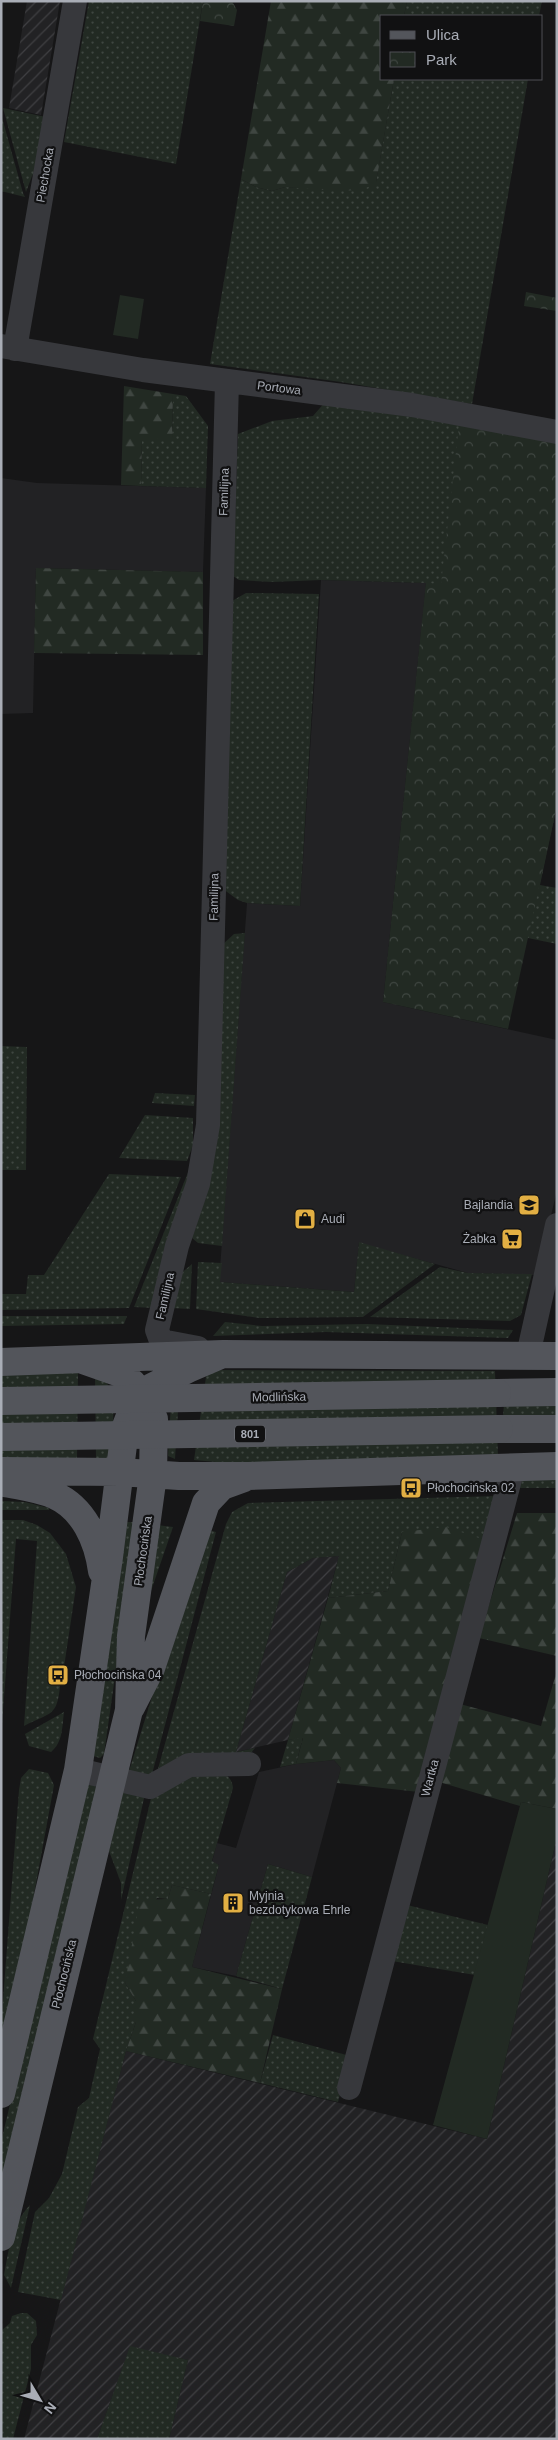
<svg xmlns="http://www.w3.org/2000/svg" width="558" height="2440" font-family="Arial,sans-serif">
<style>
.built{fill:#222224}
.industrial{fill:url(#industrial-furrows)}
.grass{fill:url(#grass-dots)}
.forest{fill:url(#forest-firs)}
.park{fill:url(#park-crowns)}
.garden{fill:#222a23}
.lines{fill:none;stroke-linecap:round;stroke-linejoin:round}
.minor{stroke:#37383c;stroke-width:24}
.major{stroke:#53555b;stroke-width:28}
.major-bridge{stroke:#53555b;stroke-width:28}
.labels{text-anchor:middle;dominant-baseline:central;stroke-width:4.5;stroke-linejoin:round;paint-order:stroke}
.shield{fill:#111112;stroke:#7b7e85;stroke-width:1}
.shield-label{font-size:11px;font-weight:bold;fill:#a9adb6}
.street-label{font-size:12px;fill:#a9adb6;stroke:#111112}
.poi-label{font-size:12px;fill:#a9adb6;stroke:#111112;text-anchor:start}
</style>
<defs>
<pattern id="industrial-furrows" width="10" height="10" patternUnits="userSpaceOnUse" patternTransform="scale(1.25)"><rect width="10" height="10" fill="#222224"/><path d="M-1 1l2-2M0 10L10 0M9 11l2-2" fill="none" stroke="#3f3f42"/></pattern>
<pattern id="grass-dots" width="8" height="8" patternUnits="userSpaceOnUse" patternTransform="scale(1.25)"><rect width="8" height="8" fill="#222a23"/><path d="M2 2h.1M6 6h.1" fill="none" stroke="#3f4641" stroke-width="1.8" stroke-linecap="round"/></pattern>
<pattern id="forest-firs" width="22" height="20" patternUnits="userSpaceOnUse" patternTransform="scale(1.25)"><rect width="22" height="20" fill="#222a23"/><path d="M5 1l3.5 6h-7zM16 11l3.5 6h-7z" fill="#3f4641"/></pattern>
<pattern id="park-crowns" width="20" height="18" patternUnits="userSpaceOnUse" patternTransform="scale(1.25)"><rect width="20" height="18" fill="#222a23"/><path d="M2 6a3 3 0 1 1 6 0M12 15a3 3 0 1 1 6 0" fill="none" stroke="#3f4641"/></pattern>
</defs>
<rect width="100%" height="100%" fill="#161617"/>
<path class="built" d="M1,478l36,5 169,5 -3,84 -167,-4 -3,145 -32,1z
M321,580l105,3 -43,419 174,38v150l-20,85 -69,-2 -109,-30 -5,49 -135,-10 28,-379 53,3z
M334,1760l7,8 -29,109 -44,-13 -32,112 -44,-9 27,-102 -7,-3 5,-19 19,5 23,-76 37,-8z"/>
<path class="industrial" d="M27,1h33l-19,114 -32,-7z
M339,1556l-51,184 -52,12 51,-180 26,-14z
M557,1837v602h-388l19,-79 -58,-13 -33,92h-73l102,-388 361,88z"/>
<path class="grass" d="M89,1h114l-27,163 -112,-22z
M407,1h135l-3,15h-135z
M394,79h134l-56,325 -131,-22 -131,-18 31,-185 15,8 16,4 13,-4 23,1 68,-6z
M3,108l43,9 -8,50 -6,9 -6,16z
M1,114l22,79 2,4 -24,-6z
M173,394l13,2 22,30 -2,62 -65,-2 1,-47h30z
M326,401l133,24 98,380 -17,80 17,3v56l-29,-6 -141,27 39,-382 -105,-3 -49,2 -33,-2 -6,-4 5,-142 34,-13 41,-5z
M246,593l73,1 -19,312 -53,-3 -9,-3 -15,-11 9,-288z
M245,933l-23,313 -24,-3 -12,-10 36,-288 12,-11z
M1,1046l26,1 -1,123h-25z
M155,1093l40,2 -1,11 -42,-3z
M145,1115l48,3v27l-6,16 -68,-3z
M199,1145l-45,163 -20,-1z
M109,1174l72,3 -52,131 -128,2v-16h25l2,-19h16z
M359,1242l76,22 -72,53 -103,1 -64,-9 2,-47 24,1 -2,19 134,10z
M192,1264l-2,45 -19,-1 8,-33z
M440,1267l28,6 64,1 -11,41 -11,6 -140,-4z
M1,1316h126l-3,8 -123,2z
M225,1322l37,4 105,-2 146,6 -5,8 -182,-6 -113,4z
M207,1370l288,1 3,86 -260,7 -44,-4z
M78,1372l-1,87h-76v-86z
M95,1376l11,6 8,12 -2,61 -2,5 -14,-1z
M180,1379l-5,80 -7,-3 4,-71z
M504,1404h53v12h-54z
M557,1476v12h-39l4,-7z
M498,1496l-13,44 -83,-8 -14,59 -60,7 11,-42 -26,2 -26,14 -51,180 19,-4 -5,6 -94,22 70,-252 6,-12 16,-9z
M1,1501l24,1 24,6v2h-48z
M1,1520h22l14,5 13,8 16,21 10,33 -12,80 -8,-1 -2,18 6,2c-3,31 -9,26 -36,40l13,-185 -21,-2 -15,198z
M124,1522h13l-33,232 -4,4 -7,-2z
M157,1525l16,2 -23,67z
M204,1529l12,3 -65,246 -22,-7z
M64,1712c-2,15 -1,30 -13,40l-22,-6 -4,-12z
M303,1737l-7,27 -16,3 8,-27z
M29,1769l19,4 6,12 -25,137 -24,112 -4,-2v-6l18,-236 2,-12z
M192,1773c16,0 39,-6 41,15l-21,73 7,4 -8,29 -39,-9 -4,14 -11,-1 -32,85 11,18v21l-10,29 -65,249 -43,-8 17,-80 14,-14 13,-24 16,-67 11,-9 11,-49 -7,-10 59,-245z
M87,1782l8,3 2,4 -96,402v-49z
M125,1792l20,2 -24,106v-17l-12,-32 13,-57z
M268,1864l44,13 -30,112 -46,-13z
M407,1905l81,20 -13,50 -83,-14z
M273,2035l77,21 -12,46 -78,-19z
M30,2205l-19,83 -7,-13c5,-25 7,-50 26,-70z
M21,2313h6l9,8 1,14 -6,10v24l-18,70h-12v-108l9,-8 2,-7z
M130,2346l58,14 -19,79h-72z"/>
<path class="forest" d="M271,1h136l-3,15h-22v63h12l-18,104 -14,7 -25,1 -52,-4 -13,4 -16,-4 -15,-8z
M124,386l49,8 -1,45h-30l-1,47 -20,-1z
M36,568l167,4v83l-169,-2z
M517,1513h40v143l-78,-18z
M446,1527l39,13 -66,252 -82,-9 4,-15 -7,-8 -38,4 7,-26 -15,2 40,-142 60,-7 14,-59z
M557,1670v139l-36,-7 -1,4 -81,-24 21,-78 81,22z
M172,1885l39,9 -19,73 90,22 -22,94 -134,-32 10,-29v-21l-11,-18 15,-83 28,-1z"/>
<path class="park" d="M203,1h29l5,9 -3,16 -34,-5z
M526,292l31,6v13l-33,-5z
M459,425l98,18v362l-49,224 -125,-27 43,-419 15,1z"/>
<path class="garden" d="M120,295l24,4 -6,40 -25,-4z
M521,1802l36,7v28l-70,302 -54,-14z"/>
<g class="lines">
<path class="minor" d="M1,346l142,24 269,35 145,27
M15,349l60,-348
M198,1348l-37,-7 -4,-11 20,-84 21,-62 10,-59 19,-744
M528,1355l29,-130
M78,1770l72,17 39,-22 60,-1
M349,2088l164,-620"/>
<path class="major" d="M1,1362l222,-8 334,2
M497,1393l60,-1
M499,1429h58
M1,1471l119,1 59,4h69l309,-10
M1,1482c17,4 37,6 53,13 30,13 44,46 48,76
M131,1707l20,-39 55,-165 16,-17 22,-8
M1,2094l77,-324 31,-213 16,-128 8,-21 9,-13 10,-8 36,-18 35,-15
M1,2237l128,-527 2,-74 22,-161 1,-56 -12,-24 -10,-12 -12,-10 -37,-13"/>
<path class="major-bridge" d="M1,1401l496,-8
M1,1437l498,-8"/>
</g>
<defs>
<g id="school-square" transform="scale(1.125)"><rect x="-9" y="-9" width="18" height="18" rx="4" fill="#e2af43" stroke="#111112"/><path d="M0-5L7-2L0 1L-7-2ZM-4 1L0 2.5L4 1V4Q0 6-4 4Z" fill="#111"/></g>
<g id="shop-square" transform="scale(1.125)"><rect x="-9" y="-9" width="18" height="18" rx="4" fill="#e2af43" stroke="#111112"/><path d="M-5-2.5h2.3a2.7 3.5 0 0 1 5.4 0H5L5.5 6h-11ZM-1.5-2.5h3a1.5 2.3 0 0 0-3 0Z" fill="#111"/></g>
<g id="supermarket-square" transform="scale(1.125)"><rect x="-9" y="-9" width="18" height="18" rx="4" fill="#e2af43" stroke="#111112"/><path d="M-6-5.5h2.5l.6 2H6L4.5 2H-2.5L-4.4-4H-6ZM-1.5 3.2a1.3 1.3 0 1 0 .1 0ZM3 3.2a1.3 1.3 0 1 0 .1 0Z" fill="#111"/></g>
<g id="bus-square" transform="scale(1.125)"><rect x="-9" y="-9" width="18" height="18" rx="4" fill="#e2af43" stroke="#111112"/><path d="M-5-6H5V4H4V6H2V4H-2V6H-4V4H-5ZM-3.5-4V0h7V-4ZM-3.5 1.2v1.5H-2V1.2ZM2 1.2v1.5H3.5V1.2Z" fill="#111"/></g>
<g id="building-square" transform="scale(1.125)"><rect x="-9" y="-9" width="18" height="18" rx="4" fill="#e2af43" stroke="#111112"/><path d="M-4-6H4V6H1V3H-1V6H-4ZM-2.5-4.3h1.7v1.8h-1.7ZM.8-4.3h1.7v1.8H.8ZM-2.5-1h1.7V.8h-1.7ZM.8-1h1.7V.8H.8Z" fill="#111"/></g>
</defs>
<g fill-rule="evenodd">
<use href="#school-square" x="529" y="1205"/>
<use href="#shop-square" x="305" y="1219"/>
<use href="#supermarket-square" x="512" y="1239"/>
<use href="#bus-square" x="411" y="1488"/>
<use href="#bus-square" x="58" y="1675"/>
<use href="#building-square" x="233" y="1903"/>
</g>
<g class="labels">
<rect class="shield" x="235" y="1425.5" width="30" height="17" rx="4"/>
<g class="shield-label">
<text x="250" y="1434">801</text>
</g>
<g class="street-label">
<text transform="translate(45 175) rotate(-80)">Piechocka</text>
<text transform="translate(279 388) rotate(7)">Portowa</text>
<text transform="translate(224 492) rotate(-88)">Familijna</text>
<text transform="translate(214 897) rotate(-89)">Familijna</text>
<text transform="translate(165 1296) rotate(-77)">Familijna</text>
<text transform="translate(279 1397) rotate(-1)">Modlińska</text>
<text transform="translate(143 1551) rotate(-82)">Płochocińska</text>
<text transform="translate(430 1778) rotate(-75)">Wartka</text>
<text transform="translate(64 1974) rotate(-76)">Płochocińska</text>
</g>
<g class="poi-label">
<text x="513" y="1205" text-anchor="end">Bajlandia</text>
<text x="321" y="1219">Audi</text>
<text x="496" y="1239" text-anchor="end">Żabka</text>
<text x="427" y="1488">Płochocińska 02</text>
<text x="74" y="1675">Płochocińska 04</text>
<text x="249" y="1896">Myjnia<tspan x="249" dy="14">bezdotykowa Ehrle</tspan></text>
</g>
</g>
<rect width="558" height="2440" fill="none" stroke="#a9adb6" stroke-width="5"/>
<rect x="380" y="15" width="162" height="65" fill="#111112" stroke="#4e4f54"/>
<rect x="390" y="31" width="25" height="8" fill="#53555b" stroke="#4e4f54"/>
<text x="426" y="40" font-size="15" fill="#a9adb6">Ulica</text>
<rect x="390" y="52" width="25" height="15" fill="url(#park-crowns)" stroke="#4e4f54"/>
<text x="426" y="65" font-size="15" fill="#a9adb6">Park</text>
<g transform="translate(40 2400) rotate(128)" stroke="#111112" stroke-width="4" paint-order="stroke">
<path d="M0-4L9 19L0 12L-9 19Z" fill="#a9adb6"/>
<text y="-8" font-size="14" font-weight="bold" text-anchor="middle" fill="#a9adb6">N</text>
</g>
</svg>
